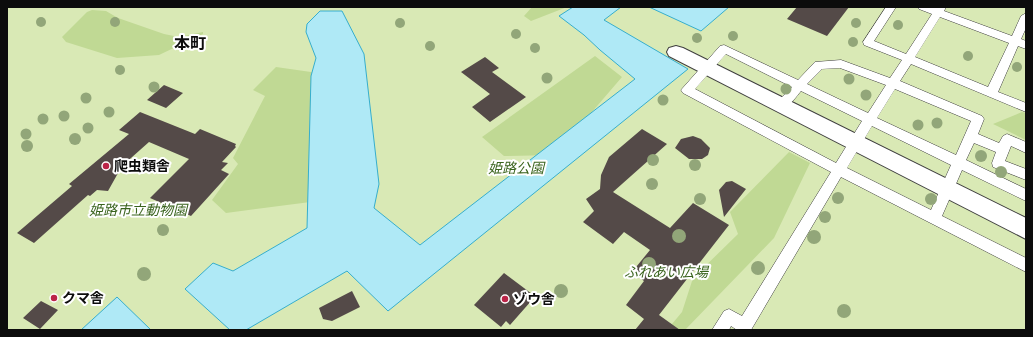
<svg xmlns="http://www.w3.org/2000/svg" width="1033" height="337" font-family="'Zilla Slab','Noto Sans JP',serif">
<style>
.green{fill:#d9e9b5}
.forest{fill:#c0d994}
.water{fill:#afe9f6;stroke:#36aecd}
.building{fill:#544a48}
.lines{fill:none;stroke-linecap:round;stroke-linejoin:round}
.lane-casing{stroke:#3f3f3f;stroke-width:1}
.street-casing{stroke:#3f3f3f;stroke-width:2}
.lane{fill:#fff;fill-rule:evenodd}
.street{fill:#fff;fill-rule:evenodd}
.tree{fill:#92a679}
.poi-dot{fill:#bb2448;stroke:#fff;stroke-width:1.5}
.labels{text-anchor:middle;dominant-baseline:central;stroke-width:4;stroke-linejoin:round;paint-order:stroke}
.poi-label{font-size:14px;font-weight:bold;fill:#0c0c0c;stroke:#fff;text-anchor:start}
.park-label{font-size:14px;font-style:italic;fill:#39631d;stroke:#fff}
.quarter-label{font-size:16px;font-weight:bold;fill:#0c0c0c;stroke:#fff}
</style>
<rect width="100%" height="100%" fill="#fff7ea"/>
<path class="green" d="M7,7h1019v323h-1019z"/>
<path class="forest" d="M532,7h35l-36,14 -7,-5z
M92,10l14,1 12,7 46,16 15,3 24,-5v2l-44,21 -42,3 -51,-16 -4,-5 25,-25z
M595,56l27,21 -67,78 -51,1 -22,-19z
M276,67l42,6v128l-92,12 -14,-13 26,-36 -5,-6 32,-62 -12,-6z
M1022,112l4,1v27l-33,-16z
M789,152l21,11 -36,75 -89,92h-18l15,-18 11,-34 45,-44 -8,-22z"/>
<path class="water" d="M573,7h48l-17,13 84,49 -300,242 -41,-40 -101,59h-16l-45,-41 28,-26 20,8 74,-43 4,-152 5,-18 -10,-26 1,-8 13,-13h22l22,43 15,130 -5,24 46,37 215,-166 -35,-29 -16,-15 -25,-19z
M649,7h80l-28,24z
M117,297l34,33h-70z"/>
<path class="building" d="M797,7h52l-22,29 -40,-17z
M485,57l14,11 -7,4 34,25 -36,25 -18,-15 18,-13 -29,-22z
M164,85l19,8 -17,15 -19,-8z
M140,112l55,22 5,-5 36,15 -1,2 1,1 -14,15 6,1 -7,7 8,4 -38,42 -41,-18 39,-39 -40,-17 -27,24 -14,25 -11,-1 -7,6 -2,-1 -54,48 -17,-10 55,-47 -3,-2 60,-50 -10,-4z
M642,129l25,15 -54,48 57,36 23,-25 36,22 -70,90 21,15h-45l9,-11 -18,-14 18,-24 -12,-9 18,-22 -26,-18 -11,12 -30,-22 11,-11 -8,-12 14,-10 1,-14 8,-18z
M693,136l8,3 9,9 -2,7 -6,4h-13l-14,-11 6,-9z
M732,181l14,8 -22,28 -5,-27 7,-8z
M504,273l28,21 -3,3 3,3 -22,25 -4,-4 -5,6 -27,-22z
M352,291l8,16 -28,14 -9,-2 -4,-11z
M41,301l17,9 -18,19 -17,-11z"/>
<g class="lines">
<g class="lane-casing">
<path id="lane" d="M886,7h10l-22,34 32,13 26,-40 -13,-5 -1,-2h28l-2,4 68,25 9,-20 5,-3v15l-5,11 5,2v8l-8,-3 -20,46 28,11v9l-115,-48 -11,17 82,35 2,3 -6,15 21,9 4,-7 4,-2 19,8v11l-15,-7 -6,15 21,8v11l-33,-13 -1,-4 4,-11 -22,-9 -8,17 60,29v12l-64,-31 -20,46 84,42v14l-185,-95 -90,153h-14l-6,-4 -2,4h-17l12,-19 5,-2 13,7 89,-144 -148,-79 -2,-3 39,-44 4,-1 74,35 17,-18 26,-2 49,18 12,-18 -38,-15 -1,-3zM940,17l69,26 -21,44 -73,-30zM726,54l66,33 -15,15 -2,3 2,3c10,3 18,-10 24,-17l61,30 -26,42 -141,-74zM840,68l46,17 -18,28 -61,-29 15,-15zM895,89l76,32 -15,34 -79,-37zM872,126l79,39 -20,45 -84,-42z"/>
</g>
<g class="street-casing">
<path id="street" d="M676,46l7,2 343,170v21l-357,-183 -2,-4 2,-4z"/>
</g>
<use href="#lane" class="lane"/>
<use href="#street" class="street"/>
</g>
<g class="tree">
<circle cx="41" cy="22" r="5"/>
<circle cx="115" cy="22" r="5"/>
<circle cx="400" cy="23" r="5"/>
<circle cx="856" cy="23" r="5"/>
<circle cx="898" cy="25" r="5"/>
<circle cx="516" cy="34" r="5"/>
<circle cx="733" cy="36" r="5"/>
<circle cx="697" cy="38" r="5"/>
<circle cx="853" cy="42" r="5"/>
<circle cx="430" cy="46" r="5"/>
<circle cx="535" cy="48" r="5"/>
<circle cx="968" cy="56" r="5"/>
<circle cx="1017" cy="67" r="5"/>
<circle cx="120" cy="70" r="5"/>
<circle cx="547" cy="78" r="5.5"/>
<circle cx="849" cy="79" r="5.5"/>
<circle cx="154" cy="87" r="5.5"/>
<circle cx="786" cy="89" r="5.5"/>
<circle cx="866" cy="95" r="5.5"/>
<circle cx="86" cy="98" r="5.5"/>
<circle cx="663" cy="100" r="5.5"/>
<circle cx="109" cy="112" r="5.5"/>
<circle cx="64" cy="116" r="5.5"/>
<circle cx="43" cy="119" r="5.5"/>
<circle cx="937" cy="123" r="5.5"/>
<circle cx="918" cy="125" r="5.5"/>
<circle cx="88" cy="128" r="5.5"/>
<circle cx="26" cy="134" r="5.5"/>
<circle cx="75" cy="139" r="6"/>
<circle cx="27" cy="146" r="6"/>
<circle cx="981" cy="156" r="6"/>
<circle cx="653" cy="160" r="6"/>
<circle cx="695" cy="165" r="6"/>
<circle cx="1001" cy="172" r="6"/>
<circle cx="652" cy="184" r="6"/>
<circle cx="838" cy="198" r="6"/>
<circle cx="700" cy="199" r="6"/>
<circle cx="931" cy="199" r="6"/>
<circle cx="825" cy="217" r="6"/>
<circle cx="163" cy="230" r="6"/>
<circle cx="679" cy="236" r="7"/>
<circle cx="814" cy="237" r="7"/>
<circle cx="649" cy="264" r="7"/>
<circle cx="758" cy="268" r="7"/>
<circle cx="144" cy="274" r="7"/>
<circle cx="561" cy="291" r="7"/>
<circle cx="844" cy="311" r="7"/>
</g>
<g class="poi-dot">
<circle cx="106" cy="166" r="4"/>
<circle cx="54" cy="298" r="4"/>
<circle cx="505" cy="299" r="4"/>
</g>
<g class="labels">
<g class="poi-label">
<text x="114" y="166">爬虫類舎</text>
<text x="62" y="298">クマ舎</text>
<text x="513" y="299">ゾウ舎</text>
</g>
<g class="park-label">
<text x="516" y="168">姫路公園</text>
<text x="138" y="210">姫路市立動物園</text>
<text x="666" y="272">ふれあい広場</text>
</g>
<g class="quarter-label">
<text x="190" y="43">本町</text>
</g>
</g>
<rect width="1033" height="337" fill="none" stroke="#0c0c0c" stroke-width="16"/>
</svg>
